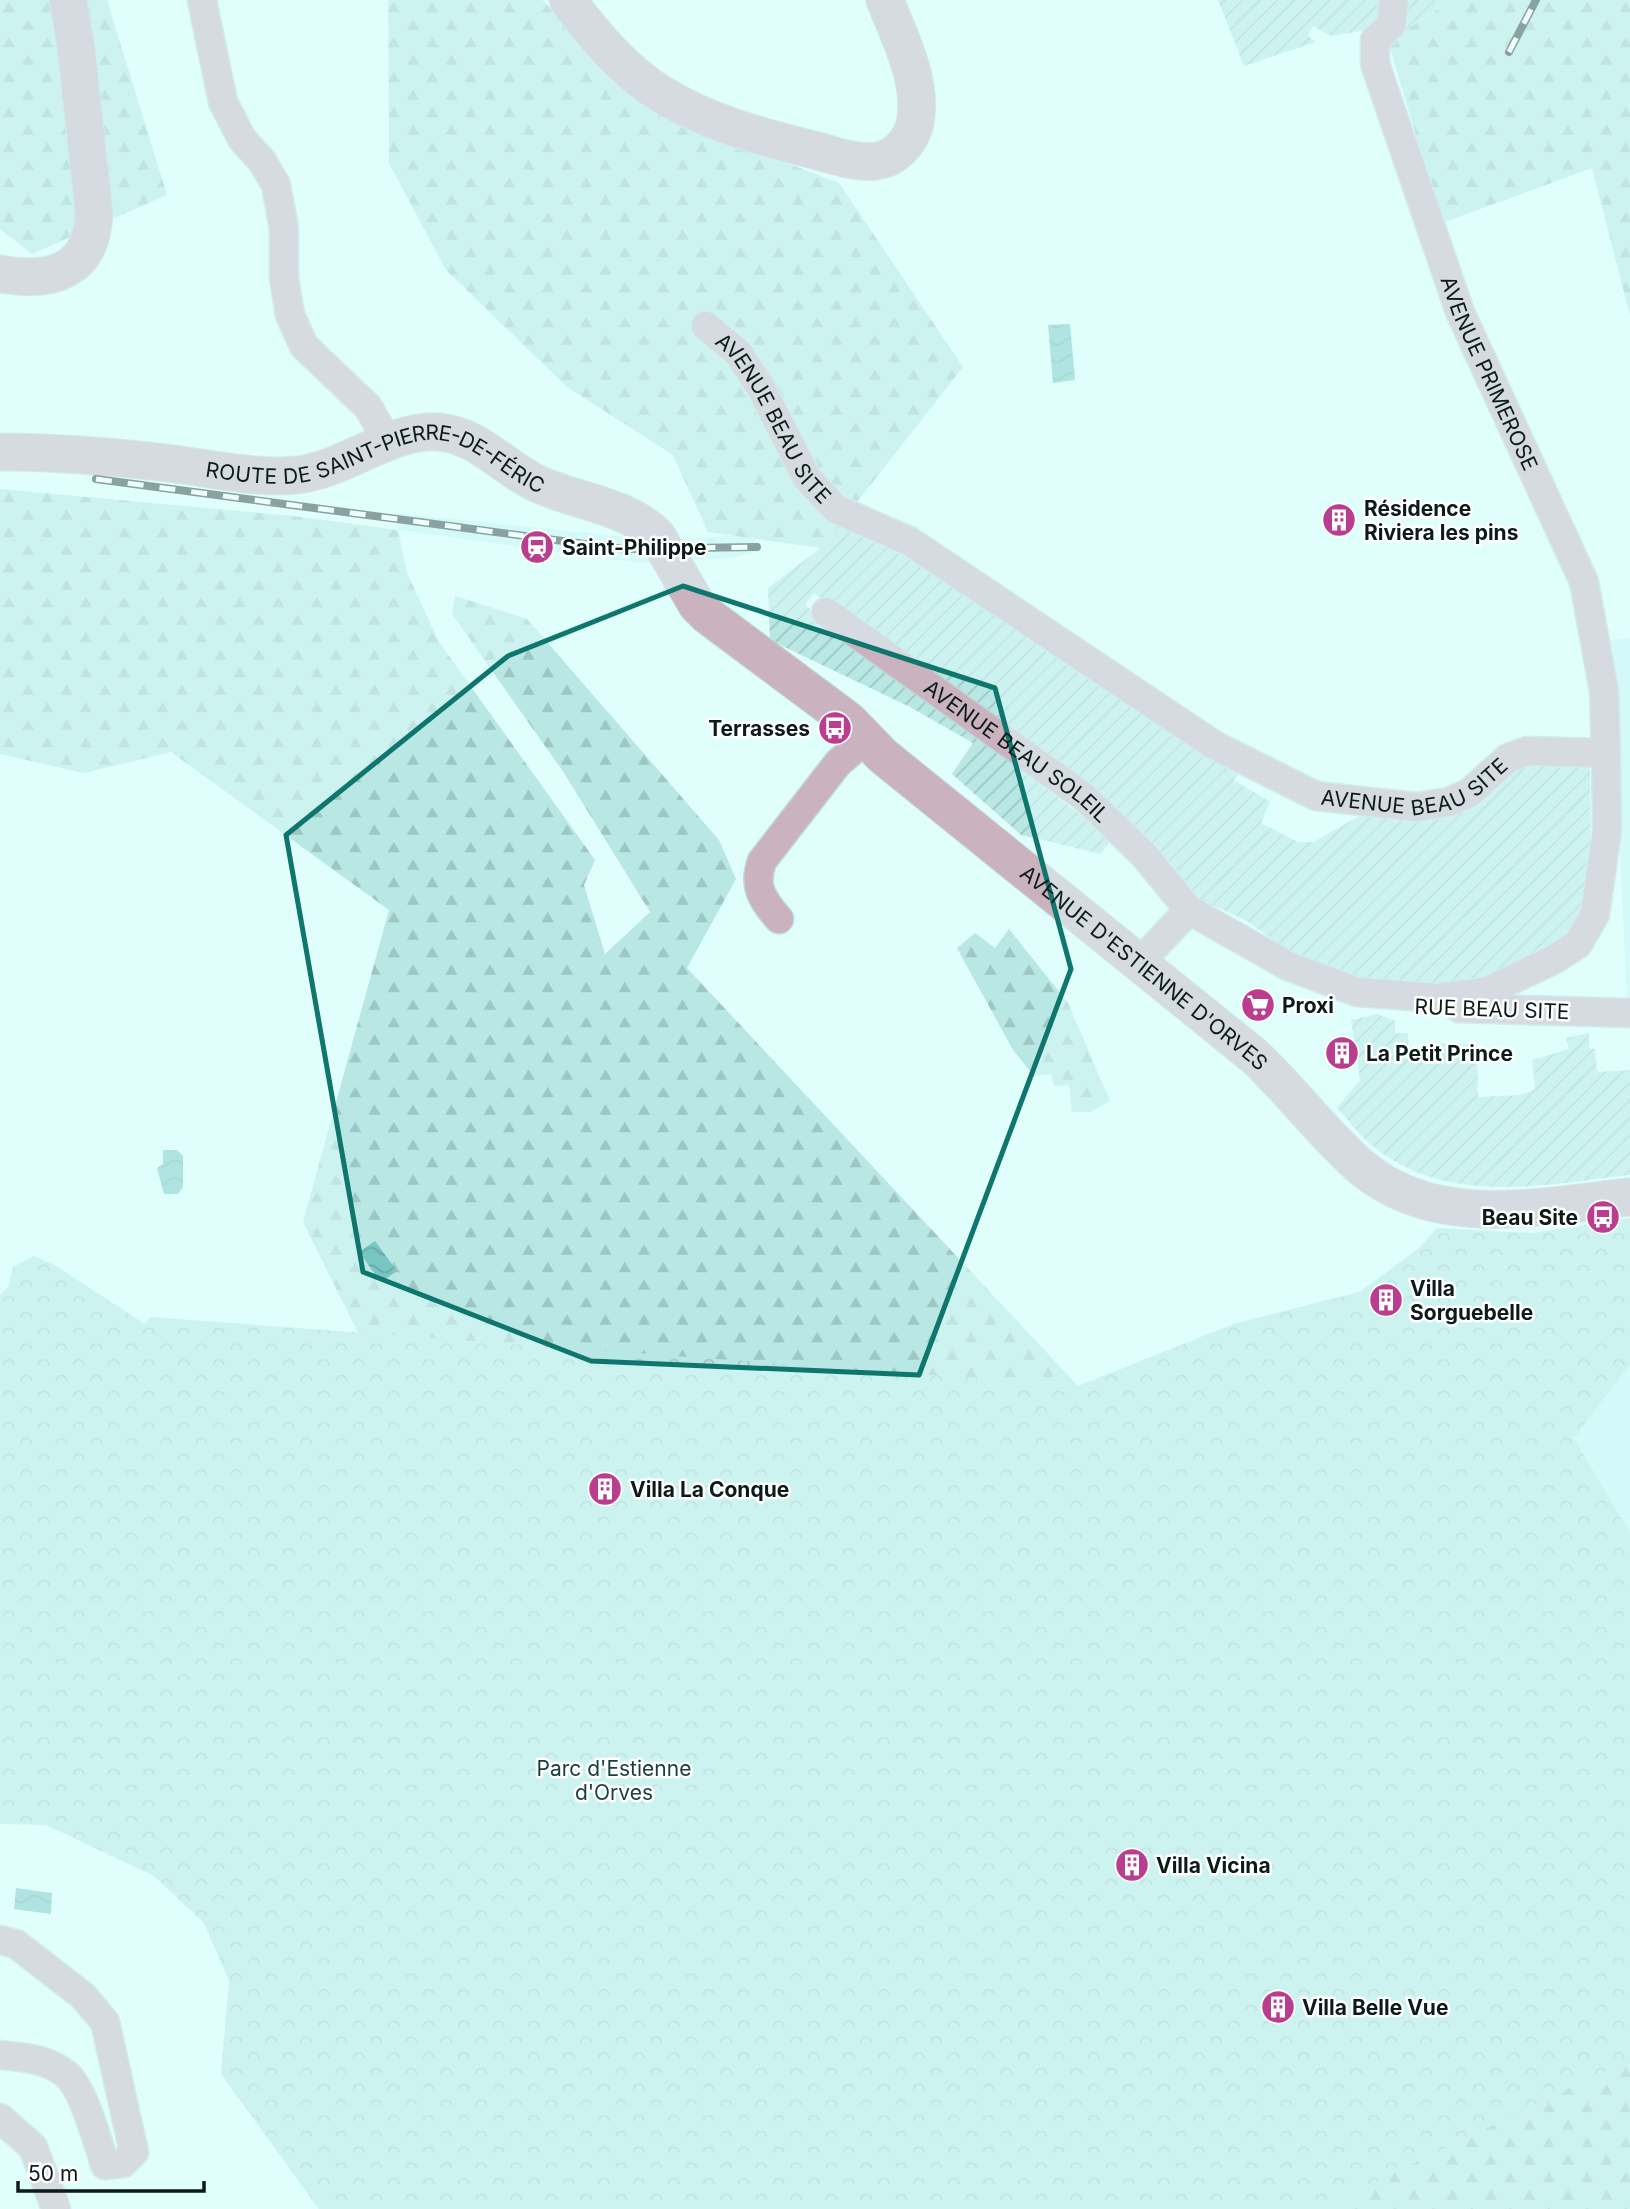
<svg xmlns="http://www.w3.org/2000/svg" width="1630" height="2209" font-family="Inter,sans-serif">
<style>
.built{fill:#c6f7f4}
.forest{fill:url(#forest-firs)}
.park{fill:url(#park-crowns)}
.garden{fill:url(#garden-furrows)}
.water{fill:url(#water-waves)}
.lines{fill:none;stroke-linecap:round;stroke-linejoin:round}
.minor-casing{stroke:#bddad8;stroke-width:31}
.tertiary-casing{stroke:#bddad8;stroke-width:39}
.minor{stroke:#cbb2bf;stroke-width:28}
.tertiary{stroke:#cbb2bf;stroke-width:37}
.rail-casing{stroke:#223231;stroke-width:8}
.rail{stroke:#fff;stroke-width:5;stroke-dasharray:16;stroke-linecap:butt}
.marked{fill:none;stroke:#0f766e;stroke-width:5;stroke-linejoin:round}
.labels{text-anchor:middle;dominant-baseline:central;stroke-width:5;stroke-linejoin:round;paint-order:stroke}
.street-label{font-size:21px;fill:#0c1a1a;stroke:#fff}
.poi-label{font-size:21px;font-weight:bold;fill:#0c1a1a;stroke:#fff;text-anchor:start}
.park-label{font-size:21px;fill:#1a403e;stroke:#fff}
</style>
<defs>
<pattern id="forest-firs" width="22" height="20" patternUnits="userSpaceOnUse" patternTransform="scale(1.75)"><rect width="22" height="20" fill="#b9e7e4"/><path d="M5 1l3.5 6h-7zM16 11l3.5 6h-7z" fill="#9ec6c3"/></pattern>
<pattern id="park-crowns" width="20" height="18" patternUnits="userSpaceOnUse" patternTransform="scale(1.75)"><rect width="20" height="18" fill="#b9e7e4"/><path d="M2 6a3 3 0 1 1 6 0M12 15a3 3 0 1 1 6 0" fill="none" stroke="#9ec6c3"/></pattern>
<pattern id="garden-furrows" width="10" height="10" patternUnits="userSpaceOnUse" patternTransform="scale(1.75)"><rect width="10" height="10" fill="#b9e7e4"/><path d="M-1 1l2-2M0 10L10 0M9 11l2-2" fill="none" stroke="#9ec6c3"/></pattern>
<pattern id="water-waves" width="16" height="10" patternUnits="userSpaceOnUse" patternTransform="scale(1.75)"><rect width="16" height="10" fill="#78c6c3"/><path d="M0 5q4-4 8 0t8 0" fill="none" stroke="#67aaa7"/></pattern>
</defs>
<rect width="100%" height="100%" fill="#dffefc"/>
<path class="built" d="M394,513l241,25 53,1 64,-5 7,17 -27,7 -92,5 -242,-33z
M1630,638v365l-3,-1 -17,-362z
M1630,1364v169l-56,-95z"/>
<path class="forest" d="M0,0h107l60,195 -135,59 -32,-25z
M388,0h154l119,115 178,68 124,184 -142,181 -113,-16 -35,-77 -106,-68 -121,-117 -57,-107z
M1452,0h178v315l-38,-147 -150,55 -54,-182z
M0,489l293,27 105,14 9,43 32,69 156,218 -11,25 21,69 45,-42 -86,-139 -112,-159 3,-18 72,23 192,221 17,39 -49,89 391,418 156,-62 126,-32 58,-43 210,117 -54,72 56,95v676h-1204l-34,-808 -89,-179 86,-312 -218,-158 -87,21 -84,-19z
M1009,929l59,74 42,98 -20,11h-18l-3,-27 -15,1 -3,-12 -17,2 -21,-26 -56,-102 18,-15 20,15z"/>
<path class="park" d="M1630,1218v146l-56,74 56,95v526l-280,135 -3,15h-1028l-98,-135 8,-93 -25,-58 -50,-47 -108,-51 -46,-1v-529l8,-8 5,-20 21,-11 22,10 89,58 5,-7 929,69 155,-62 126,-32 58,-43 19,-21 95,5z"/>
<path class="garden" d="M1218,0h165l-6,28 -46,8 -18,-10 -5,10 8,6 -72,24z
M1405,0h47l-54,35z
M844,519l23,9 372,244 -5,8 36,22 -9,21 37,19h16l59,-34h76l66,-48 75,6 1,129 -25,49 -74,37 -35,6 -95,-9 -64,-20 -51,-37 -46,-21 -18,-14 -369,-293 -9,12 307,234 -11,15 -80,-19 -69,-61 21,-31 -63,-36 -140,-67 -2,-52 53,-40z
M1378,1014l17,7v12h13l1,23 31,-2 1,-11 36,2 1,52 43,-2 14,-6 -3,-29 37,-11 -3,-11 23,-5v15l6,1 2,23 33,-2v105c-89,10 -184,32 -260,-31 -12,-10 -22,-25 -33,-36l23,-28 -9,-60z"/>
<path class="water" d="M1070,324l5,56 -22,3 -5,-58z
M163,1150h14l6,6v31l-5,7h-14l-7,-26 6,-4z
M375,1241l22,30 -16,11 -22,-30z
M16,1888l36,5 -1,21 -37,-5z"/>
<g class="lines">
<g class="minor-casing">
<g id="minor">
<path d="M202,0l21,102 19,37 20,22 14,24 8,44v49l6,37 14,31 64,61 21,36"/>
<path id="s1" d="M1394,0l-3,25 -16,15v24l85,248 124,270 20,109 2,62"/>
<path id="s2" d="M706,326l32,27 23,35 46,90 29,31 73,32 305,204 102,51 100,11 33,-5 20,-9 39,-35 19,-7 79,2 1,78 -12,83 -17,30 -23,15 -69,33 -49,6 -80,-6 -69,-26 -99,-56 -49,52"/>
<path id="s3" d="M826,612l258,185 60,58 45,55"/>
<path d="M779,919c-17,-19 -26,-33 -17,-58l76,-98 28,-24"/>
<path d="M1459,1008l171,5"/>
<path d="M0,1940l16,4 67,52 22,26 29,130 -11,11 -18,2c-7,-22 -21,-75 -38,-90 -18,-16 -45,-18 -67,-20"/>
<path d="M0,2118l33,29 23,62"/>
</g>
</g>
<g class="tertiary-casing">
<g id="tertiary">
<path d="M568,0c25,35 56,71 93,94 47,29 100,43 153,56 19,5 43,14 63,11 17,-2 32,-18 37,-34 11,-42 -14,-88 -29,-127"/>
<path d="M0,274c51,9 92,-2 94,-61l-18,-166 -8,-47"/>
<path id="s4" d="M0,452c59,0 117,5 175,12 39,5 83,15 122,11 47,-5 96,-47 142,-43 37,3 61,32 93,49 40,21 92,22 125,55l40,69 10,10 142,106 34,35 370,299c38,35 69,78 108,112 76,64 179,39 269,30"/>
</g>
</g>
<use href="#minor" class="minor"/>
<use href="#tertiary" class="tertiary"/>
<g class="rail-casing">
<path id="rail" d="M1509,52l27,-52
M96,479l527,70 134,-2"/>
</g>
<use href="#rail" class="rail"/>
</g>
<path d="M0 0H1630V2209H0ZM683,586l312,102 76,281 -152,406 -328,-14 -228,-89 -77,-437 222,-179z" fill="#dffefc" fill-opacity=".55" fill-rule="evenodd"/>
<path class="marked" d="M683,586l312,102 76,281 -152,406 -328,-14 -228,-89 -77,-437 222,-179z"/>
<defs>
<g id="building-disc" transform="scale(1.75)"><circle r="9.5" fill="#ba3e8f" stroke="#fff"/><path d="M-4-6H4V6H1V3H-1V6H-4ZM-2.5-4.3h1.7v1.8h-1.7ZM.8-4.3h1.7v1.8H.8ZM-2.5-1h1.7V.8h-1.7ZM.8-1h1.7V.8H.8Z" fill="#fff"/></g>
<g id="station-disc" transform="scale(1.75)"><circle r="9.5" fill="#ba3e8f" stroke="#fff"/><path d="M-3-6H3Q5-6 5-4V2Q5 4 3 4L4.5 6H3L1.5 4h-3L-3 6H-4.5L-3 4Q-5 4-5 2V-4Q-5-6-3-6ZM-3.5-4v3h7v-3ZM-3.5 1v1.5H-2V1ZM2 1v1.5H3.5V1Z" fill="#fff"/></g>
<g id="bus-disc" transform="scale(1.75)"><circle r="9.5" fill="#ba3e8f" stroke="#fff"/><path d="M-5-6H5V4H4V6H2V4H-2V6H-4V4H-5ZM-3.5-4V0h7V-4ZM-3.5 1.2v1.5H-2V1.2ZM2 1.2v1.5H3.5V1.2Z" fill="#fff"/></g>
<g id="supermarket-disc" transform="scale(1.75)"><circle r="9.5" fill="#ba3e8f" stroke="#fff"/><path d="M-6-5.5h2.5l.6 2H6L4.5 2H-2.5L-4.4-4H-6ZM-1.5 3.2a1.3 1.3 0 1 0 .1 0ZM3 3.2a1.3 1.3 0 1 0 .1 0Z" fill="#fff"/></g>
</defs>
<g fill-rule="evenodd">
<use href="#building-disc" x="1339" y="520"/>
<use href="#station-disc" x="537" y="547"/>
<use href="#bus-disc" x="835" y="728"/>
<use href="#supermarket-disc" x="1258" y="1005"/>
<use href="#building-disc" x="1342" y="1053"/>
<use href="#bus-disc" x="1603" y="1217"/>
<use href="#building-disc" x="1386" y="1300"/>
<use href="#building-disc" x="605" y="1489"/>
<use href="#building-disc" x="1132" y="1865"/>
<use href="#building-disc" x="1278" y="2007"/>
</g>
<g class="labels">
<g class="street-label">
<text stroke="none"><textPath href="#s1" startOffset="401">AVENUE PRIMEROSE</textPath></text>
<text stroke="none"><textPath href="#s2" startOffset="116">AVENUE BEAU SITE</textPath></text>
<text stroke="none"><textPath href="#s4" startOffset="387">ROUTE DE SAINT-PIERRE-DE-FÉRIC</textPath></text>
<text stroke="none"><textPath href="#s3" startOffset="236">AVENUE BEAU SOLEIL</textPath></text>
<text stroke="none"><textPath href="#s2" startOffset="892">AVENUE BEAU SITE</textPath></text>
<text stroke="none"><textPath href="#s4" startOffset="1348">AVENUE D'ESTIENNE D'ORVES</textPath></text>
<text transform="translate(1492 1009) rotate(2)">RUE BEAU SITE</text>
</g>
<g class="poi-label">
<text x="1364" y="508">Résidence<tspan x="1364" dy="24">Riviera les pins</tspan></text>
<text x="562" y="547">Saint-Philippe</text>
<text x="810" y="728" text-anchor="end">Terrasses</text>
<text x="1282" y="1005">Proxi</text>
<text x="1366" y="1053">La Petit Prince</text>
<text x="1578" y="1217" text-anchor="end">Beau Site</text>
<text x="1410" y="1288">Villa<tspan x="1410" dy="24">Sorguebelle</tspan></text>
<text x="630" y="1489">Villa La Conque</text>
<text x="1156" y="1865">Villa Vicina</text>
<text x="1302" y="2007">Villa Belle Vue</text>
</g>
<g class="park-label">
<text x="614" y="1768">Parc d'Estienne<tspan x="614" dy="24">d'Orves</tspan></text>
</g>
</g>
<path d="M18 2181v10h186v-10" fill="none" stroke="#0c1a1a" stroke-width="3.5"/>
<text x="28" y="2181" font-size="21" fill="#0c1a1a" stroke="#ffffff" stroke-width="5" paint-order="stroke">50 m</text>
</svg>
